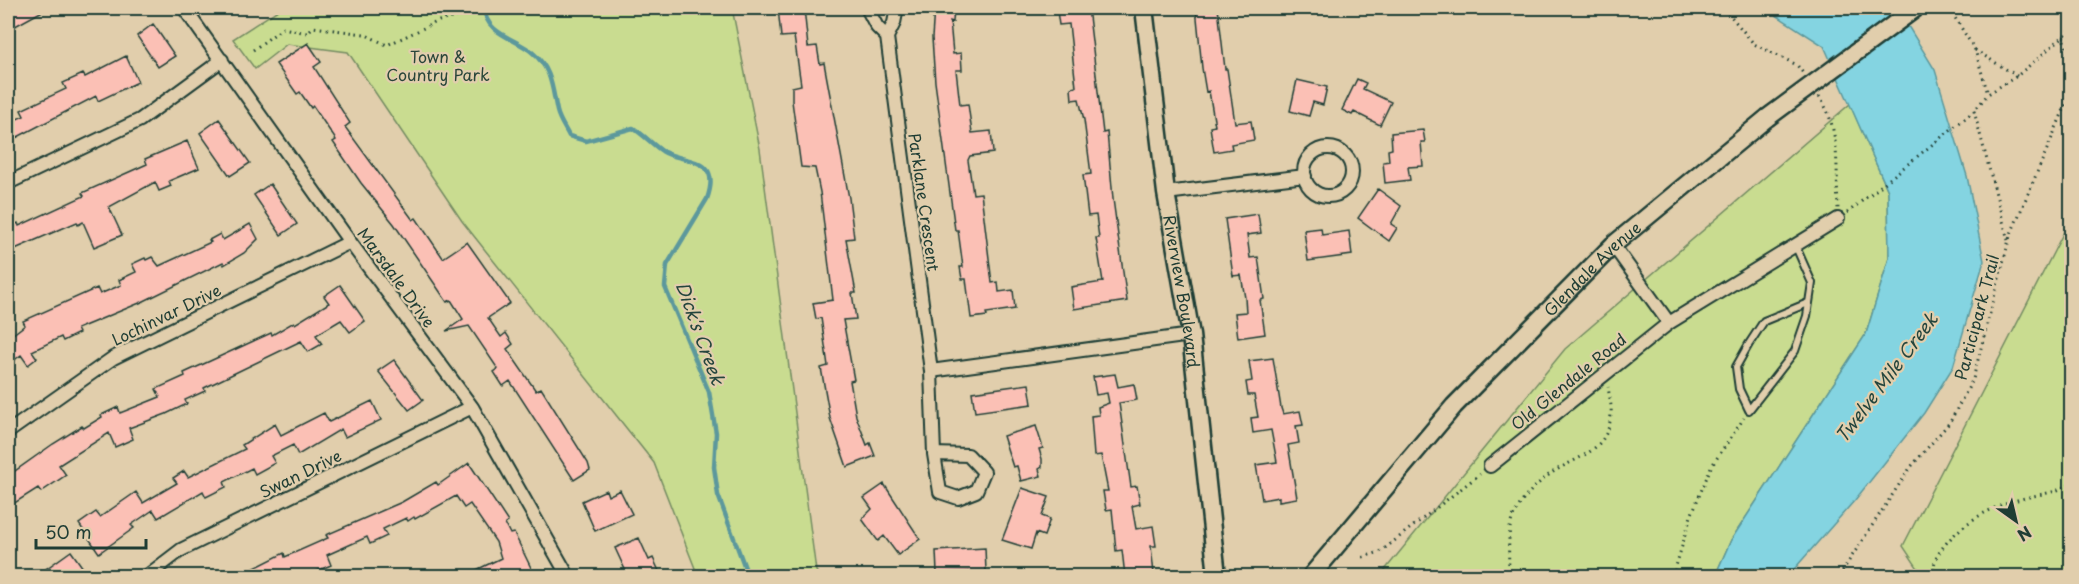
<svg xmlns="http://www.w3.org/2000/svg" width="2079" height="584" font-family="'Playpen Sans',sans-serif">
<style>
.green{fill:#c9dc90;stroke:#748c62;stroke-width:1.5}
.water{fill:#84d4e1;stroke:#5c989c;stroke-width:1.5}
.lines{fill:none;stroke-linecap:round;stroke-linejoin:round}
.stream{stroke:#5c989c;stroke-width:4.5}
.building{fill:#fbc0b5;stroke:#1f3d34;stroke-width:1.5}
.lane-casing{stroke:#1f3d34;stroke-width:10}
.street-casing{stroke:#1f3d34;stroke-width:16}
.secondary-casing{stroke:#1f3d34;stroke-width:21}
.path{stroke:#1f3d34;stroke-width:3;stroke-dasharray:1.5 4.5;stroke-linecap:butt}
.lane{stroke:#e1ceac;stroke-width:6}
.street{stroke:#e1ceac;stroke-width:12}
.secondary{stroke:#e1ceac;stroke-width:16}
.secondary-bridge-casing{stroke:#1f3d34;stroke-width:21;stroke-linecap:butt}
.secondary-bridge{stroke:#e1ceac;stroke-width:16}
.labels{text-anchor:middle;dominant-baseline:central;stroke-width:4.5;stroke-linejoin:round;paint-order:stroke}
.park-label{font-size:16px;fill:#284539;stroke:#e1ceac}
.street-label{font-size:16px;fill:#1f3d34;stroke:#e1ceac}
.water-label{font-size:18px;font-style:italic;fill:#24453d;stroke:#e1ceac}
</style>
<rect width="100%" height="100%" fill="#e1ceac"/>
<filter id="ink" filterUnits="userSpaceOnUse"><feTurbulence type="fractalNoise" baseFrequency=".0167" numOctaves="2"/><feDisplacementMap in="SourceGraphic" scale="12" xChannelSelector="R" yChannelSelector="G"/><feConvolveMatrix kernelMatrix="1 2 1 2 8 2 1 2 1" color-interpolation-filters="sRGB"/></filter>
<g filter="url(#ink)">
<path class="green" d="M281,8h451l28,141 56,422 4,5h-122l-44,-113 -192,-242 -114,-169 -61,-8 -32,25 -22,-30z
M1850,104l38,87 1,67 -23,76 -135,206 -16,36h-335l185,-227z
M2071,218v358h-148l-20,-30z"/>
<path class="water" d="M1765,8h132l38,62 32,106 17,85 -31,106 -29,46 -69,87 -67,76h-73l16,-36 135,-206 23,-76 -1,-67 -64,-145z"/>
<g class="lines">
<path class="stream" d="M484,8c2,27 32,30 49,45 19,16 19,35 24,58 2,9 8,17 12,25l17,5 47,-13c11,7 19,16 29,23 20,13 61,3 45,48l-40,66 -2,22 44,105 7,41 -2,34 4,28 30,81"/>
</g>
<path class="building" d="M8,8h40l-40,22z
M778,8h26l4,39 9,-1 3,18 4,-1 25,135 5,40 -8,1 10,54h-4l4,26 -13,1 11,60 -4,1 6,35 11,29 3,-2 5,13 -28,11 -17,-49 -9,-50 7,-2 -7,-48 -5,1 -3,-16 20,-3 -13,-108 -5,-24 -14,-1 -9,-66v-14l9,-2 -7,-49 -13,1z
M934,8h20l-1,14 -3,-1 3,33 8,-1 1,17h-6l4,35 8,-1 4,29 19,-2 2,22 -23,3 -2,4 5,34 8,-1 11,90 6,-1 1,10 14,-2 2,19 -29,4 1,3 -16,2 -5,-39h-4l-2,-12h3l-5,-37h-3l-20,-148 -3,-44z
M1068,8h20l15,125 4,-1 6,67 14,102 -53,8 -3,-22 32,-5 -7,-44h3l-3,-23 -8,1 -5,-41 8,-1 -7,-54 -5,-21 -7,1 -1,-12 5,-1 -7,-63 -10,1 -2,-14 11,-1z
M1196,8h22l7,61h2l8,54 16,-2 3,19 -23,4 1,5 -18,3 -4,-25 5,-1 -6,-35 -3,1 -4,-24z
M153,24l22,32 -17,11 -21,-31z
M308,43l13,19 -7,5 36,56 -5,4 68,93 3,-2 27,40 24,-16 43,61 -22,15 13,19 5,-4 7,11 -6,5 29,42 5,-3 47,75 2,7 -16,10 -64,-99 -7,5 -9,-14 4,-3 -29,-43 -23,5 17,-12 -12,-19 -4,2 -53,-78 -33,-41 -28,-41 3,-2 -23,-34 -2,2 -11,-16 -3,2 -21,-30z
M126,56l12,26 -40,19 -2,-5 -88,46v-19l16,-7 -3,-6 45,-21 -3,-6 20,-9 2,3z
M1357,79l9,4 -3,6 28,13 -11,23 -26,-13 -2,3 -10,-5z
M1297,80l30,7 -4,18 -10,-3 -4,14 -19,-5z
M219,119l31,44 -20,13 -30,-43z
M1423,130l2,12h-4l2,24 -15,1 2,13 -25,3 -2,-21 6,-1 -1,-11 4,-1 -1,-16z
M187,141l12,27 -30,13 2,5 -12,5 -4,-9 -46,25 13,28 -28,12 -11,-25 -5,3 -1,-3 -69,30v-24l10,-5 1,3 65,-30 -2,-3 65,-29 -2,-5z
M270,184l27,40 -16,11 -27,-40z
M1378,189l23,17 -10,18 6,4 -8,13 -31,-23z
M1258,214l3,19 -14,2 3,23 8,-1 6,42 -4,1 5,34 -27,4 -3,-25 11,-1 -1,-14 -4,-23 -8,1 -8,-57z
M250,224l8,15 -14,14 -20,12 -1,-3 -81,40 -65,27 2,4 -16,8 -2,-4 -29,14 5,7 -9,7 -7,-10 -13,10v-27l17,-13 -2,-4 74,-33 3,6 21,-9 -2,-5 17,-8 -4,-8 13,-6 1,2 6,-3 7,9 52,-24 -2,-2 11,-6 3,6z
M1321,228l1,7 27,-4 3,24 -44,6 -4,-31z
M340,285l25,36 -15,11 -9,-12 -25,15 6,9 -14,8 -7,-11 -97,47 1,3 -20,9 2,4 -21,10 -37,14 4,11 -18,8 -6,-14 -50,32 7,10 -25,17 -3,-4 -25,16 -5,-9v-19l45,-32 29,-18 2,2 18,-11 -1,-2 17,-8 2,6 40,-16 -4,-8 29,-13 -1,-3 87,-40 1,2 22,-13 1,2 34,-21 -5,-7z
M1273,358l8,50 2,6 17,-3 3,14 -7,1 3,17 -11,2 9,53 -18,3v-4l-17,3 -6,-35 21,-3 -6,-32 -18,3 -2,-15 7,-1 -4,-22h-6l-2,-13 6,-1 -3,-20z
M394,360l29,40 -14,10 -31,-39z
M1115,374l3,13 16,-3 3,16 -18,3 12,84 6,-1 3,18 -8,2 4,23 17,-3 3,20h-5l3,28 -2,2h-27l-3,-26 -6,1 -4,-42 -6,1 -3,-19h5l-7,-36 -7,1 -3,-40 8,-1 -1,-8 11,-4 -2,-10 -11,2 -3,-18z
M1029,384l3,20 -57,8 -3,-20z
M372,401l9,19 -36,17 -4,-8 -43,26 -5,-10 -22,11 4,7 -20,11 -3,-6 -28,14 2,5 -20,10 -3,-6 -45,27 -5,-8 -22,15 3,3 -35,25 -20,-29 17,-12 4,5 36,-25 7,11 34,-20 -4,-5 11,-7 4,6 57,-28 -3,-4 33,-21 6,11 43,-22 5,9z
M1036,426l7,22 -4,1 3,10v8l-3,2 2,7 -20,5 -4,-15 -4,1 -10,-31z
M469,463l39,59 -3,2 5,10 4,-1 21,43h-71l37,-18 -5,-16 -26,-38 -6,4 -8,-12 -41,23 -1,-2 -6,4 -2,-3 -23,11 4,7 -17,8 -3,-7 -40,18 4,10 -26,11 -3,-4 -10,4h-53l45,-23 1,4 43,-19 -2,-3 76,-33 34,-20 2,3z
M884,484l36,55 -22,16 -14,-19 -6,5 -16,-22 10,-10 -8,-11z
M1022,488l27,9 -7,19 8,3 -6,17 -8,-3 -5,16 -29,-9z
M606,490l2,6 12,-6 12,24 -37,17 -13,-30z
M639,538l10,22 4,-2 6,13 -12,5h-19l-13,-28z
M985,548l1,23 -49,2 -1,-22z
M71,551l12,17 -12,8h-35z"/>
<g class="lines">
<g class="lane-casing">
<path id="lane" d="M1796,247l16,36 -5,33 -12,35 -46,59 -10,-21 -3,-22 13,-23 15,-23 44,-18"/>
</g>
<g class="street-casing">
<path id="street" d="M184,8l166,234 122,165 96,169
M867,8l10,19 10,10
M897,8l-3,15 -7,14 44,334 3,83 6,38 18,6 18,-7 8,-19 -16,-17 -34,-1
M1304 172a24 24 0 1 1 48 0a24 24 0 1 1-48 0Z
M8,183l132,-63 82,-60
M1166,193l139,-17
M1613,245l56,78
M931,371l260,-36
M8,432l105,-74 237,-116
M1490,466l179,-143 169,-104
M147,576l34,-26 291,-143"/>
</g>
<g class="secondary-casing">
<g id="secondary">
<path id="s1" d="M1144,8l22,185 25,142 26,241"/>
<path id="s2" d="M1311,576l143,-170 159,-161 154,-127"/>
</g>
</g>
<path class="path" d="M1724,8l30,36 43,21 6,8
M1949,8l26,42 13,44
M2063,37l9,1
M253,50l30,-22 24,5 6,-6 51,7 23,11 52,-24 53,-13
M1975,50l42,26
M1819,96c22,32 17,75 19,113
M1974,111l34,129
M1847,213l127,-102 14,-17 29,-18 55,-47
M1363,557l17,-5 100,-78
M1509,576c0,-14 -2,-47 4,-59 7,-15 19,-29 32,-39 25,-21 63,-22 66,-64 1,-8 -2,-19 -3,-27
M1673,576l18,-60 20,-49 33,-49
M1839,576l71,-108 40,-46 23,-43 37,-143 58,-136 3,-36 -8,-27
M1934,576c-2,-15 5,-25 15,-36 21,-23 49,-36 80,-43 16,-4 29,-4 43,-15"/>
<use href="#lane" class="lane"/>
<use href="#street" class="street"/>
<use href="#secondary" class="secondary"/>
<g class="secondary-bridge-casing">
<path id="secondary-bridge" d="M1767,118l149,-110"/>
</g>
<use href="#secondary-bridge" class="secondary-bridge"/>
</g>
</g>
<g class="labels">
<g class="park-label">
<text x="438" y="56">Town &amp;<tspan x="438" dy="18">Country Park</tspan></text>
</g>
<g class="street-label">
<text transform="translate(925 202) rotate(82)">Parklane Crescent</text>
<text stroke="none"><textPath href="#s2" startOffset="417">Glendale Avenue</textPath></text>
<text transform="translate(397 277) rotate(54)">Marsdale Drive</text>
<text stroke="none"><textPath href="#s1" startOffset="286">Riverview Boulevard</textPath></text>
<text transform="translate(166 314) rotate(-26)">Lochinvar Drive</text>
<text transform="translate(1976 317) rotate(-75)">Participark Trail</text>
<text transform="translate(1568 381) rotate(-39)">Old Glendale Road</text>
<text transform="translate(300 473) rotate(-26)">Swan Drive</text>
</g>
<g class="water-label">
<text transform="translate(701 333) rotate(70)">Dick's Creek</text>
<text transform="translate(1886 377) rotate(-53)">Twelve Mile Creek</text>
</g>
</g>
<rect width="2079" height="584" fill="none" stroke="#e1ceac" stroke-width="30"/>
<rect x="15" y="15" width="2049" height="554" fill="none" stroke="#1f3d34" stroke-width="2" filter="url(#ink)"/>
<g transform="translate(2016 521) rotate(146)" stroke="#e1ceac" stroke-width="4.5" paint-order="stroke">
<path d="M0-4.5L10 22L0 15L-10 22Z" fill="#1f3d34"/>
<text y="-9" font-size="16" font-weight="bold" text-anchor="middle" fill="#1f3d34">N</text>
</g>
<path d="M36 539v9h110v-9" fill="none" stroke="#1f3d34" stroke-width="3"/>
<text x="45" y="539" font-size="18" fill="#1f3d34" stroke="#e1ceac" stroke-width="4.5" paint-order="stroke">50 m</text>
</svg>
